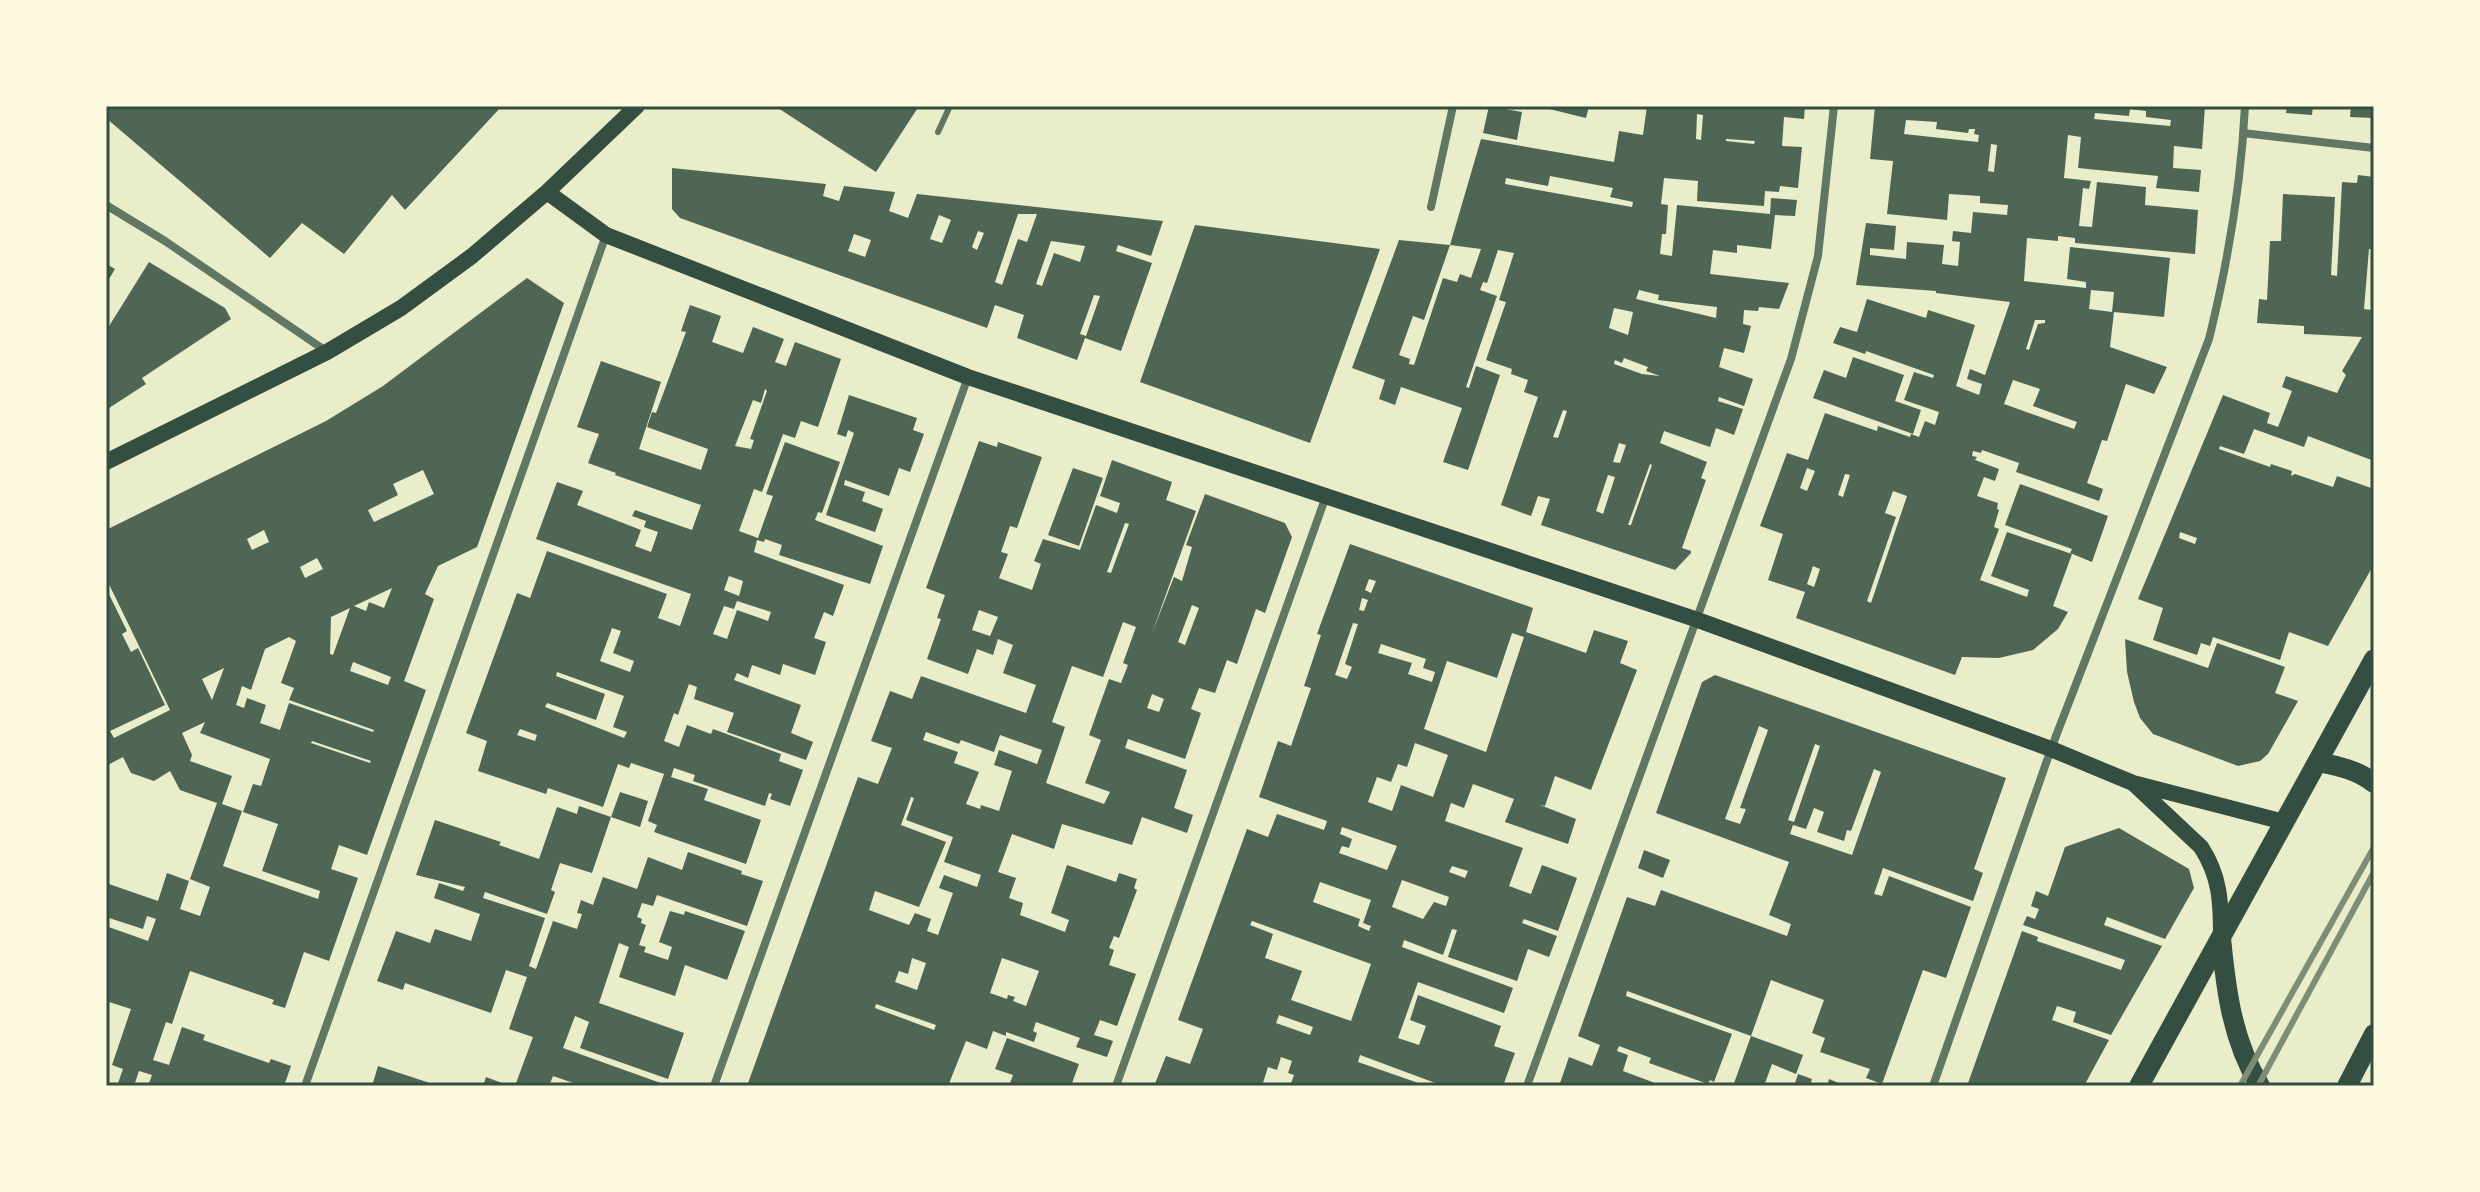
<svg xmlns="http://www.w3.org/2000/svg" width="2480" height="1192" font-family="Rubik,sans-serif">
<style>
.building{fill:#4f6655;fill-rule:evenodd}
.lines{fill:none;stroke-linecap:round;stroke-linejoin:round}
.service{stroke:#617663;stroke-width:6}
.minor{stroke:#617663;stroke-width:8}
.secondary{stroke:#344e41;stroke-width:16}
.primary{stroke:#344e41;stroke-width:20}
.rail{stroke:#7c8e77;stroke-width:6}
.neatline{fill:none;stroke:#344e41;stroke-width:3}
</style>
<rect width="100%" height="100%" fill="#e9edc9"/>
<path class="building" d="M106,106h396l-97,104 -13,-15 -48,59 -42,-31 -32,35 -164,-140z
M775,106h144l-43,66z
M1489,106l33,6 -5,28 -34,-7z
M1537,106h52l-3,12z
M1647,106h158l-1,13 -20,-2 -2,29 20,1 -4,41 -18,-2 -1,6 -14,-1 -1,15 -67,-5 1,-20 -34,-3 -3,26 7,1 -2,29h-4l-2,20 12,2 5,-51 93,9 1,-16 26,2 -2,16 -20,-1 -4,34 -34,-4v8l-24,-3 -3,24 79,9 -10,26 -20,-2 -1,4 -14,-1 -1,14 8,2 -7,27 -20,-5 -5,19 34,12 -9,27 -25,-9 -1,4 25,8 -9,26 -18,-7 -6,19 -46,-16 -4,12 47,19 -6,16 5,2 -24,68 9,3v2l-16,17 -134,-45 9,-26 -12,-3 -7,20 -30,-11 37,-108 -14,-5 4,-12 -17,-6 1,-5 -26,-9 20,-58 -7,-2 15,-47 -16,-3 -11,33 -4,-1 -3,8 17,6 -31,91 3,1 7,-22 24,9 -32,95 -25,-8 19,-54 -61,-21 -6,18 -16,-6 6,-19 -33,-12 47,-128 51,5 -26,75 -11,-4 -14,39 11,4 -1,5 5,1 29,-87 14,4 3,-8 11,4 10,-29 -31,-4 31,-106 133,23 5,-31 24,4zM1697,114l6,1 -2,25 -5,-1zM1726,139l29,2 -1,3 -28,-3zM1550,176l63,12 -3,9 23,5 -1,5 -127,-23 1,-6 42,8zM1639,290l20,5 -1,5 59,7 -1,11 -80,-19zM1614,308l19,4 -5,23 -19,-7zM1624,358l24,9 -2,4 14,5 -18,-2 -28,-10 1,-4 7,3zM1563,410l4,1 -9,27 -5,-1zM1619,443l7,2 -6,18 -7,-1zM1650,464l2,1 -21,60h-3zM1608,475l7,2 -12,37 -7,-3z
M1875,106h143l27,3v-3h160l-3,43 -28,-3 -1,22 28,2 -2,22 -43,-4 2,-12 -80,-8 3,-31 -13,-2 -4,43 27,3 -2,8 -6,-1 -4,38 13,1 5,-45 49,5 -1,18 53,5 -3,44 -120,-11v-5l-17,-2v5l-31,-3 -3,43 62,7v-6l-19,-3 3,-32 100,11 -6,59 -50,-5 -4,35 57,20 -13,27 -28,-10 -19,57 -5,-1 -15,43 16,6 -4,12 -83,-29 3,-9 -37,-13 -1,3 -8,-2 -1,5 5,1 -2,3 24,9 -4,12 -11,-4 -7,19 21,7 -1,6 2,1 -5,17 5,2 -19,51 47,17 2,-7 -38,-14 16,-44 65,22 -19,52 15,6 -10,17 -25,21 -34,8 -37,-1 -7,18 -159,-57 9,-26 -37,-12 15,-46 -23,-8 27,-73 21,7 17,-47 52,18 1,-5 32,11 1,-3 8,3 6,-16 10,4 4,-13 -35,-12 10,-28 19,6 1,-3 -68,-24 -1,3 -32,-11 7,-16 17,5 10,-33 59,19 2,-8 47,15 -19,61 23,9 3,-11 -15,-5 3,-10 15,6 25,-73 -74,-9v-2l-80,-6 10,-62 30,3 -2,24 -24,-2v7l36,4 1,-17 37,3 -2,19 16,2 2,-24 -8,-1 1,-10 18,2 2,-21 34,3 1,-10 -28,-2v-7l-31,-2 -2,26 -60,-6 6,-53 -23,-2zM2130,109l16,2v6l25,3 -1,6 -76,-7 1,-6 34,3zM1906,120l31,2 -1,7 32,4 1,-4h6l-1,5 5,1 -1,7 -74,-8zM1991,144l6,1 -3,27 -6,-1zM2091,290l23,2 -2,20 -23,-3zM2035,320h10v3l-7,1 -9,26 -3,-1zM2013,380l27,9 -7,17 44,16 -3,7 -70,-25zM1807,468l8,3 -8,20 -7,-3zM1845,474l5,1 -7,22 -5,-2zM1893,491l14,5 -36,107 -4,-2 29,-84 -11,-4zM1813,566l7,3 -6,18 -7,-3z
M2287,106h26l-1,9 -26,-2z
M2351,106h23v12l-24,-1z
M672,168l154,16 -3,12 16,5 5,-15 51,6 -6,19 19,7 9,-24 246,27 -12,35 -33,-11 -2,6 36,12 -31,88 -36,-13 -8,22 -60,-22 7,-23 -29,-10 -8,23 -307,-110 -8,-9zM1018,214h19l-10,28 -9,-3 -16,46 -7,-3zM939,215l12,5 -9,23 -12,-4zM978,231l6,2 -7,17 -5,-3zM854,234l17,6 -6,17 -17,-6zM1051,241l34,5 -5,16 -26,-9 -12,33 -6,-2zM1094,295l6,1 -14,40 -6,-2z
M2358,175l16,2v72h-5l-5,60 7,1 1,-8h2v159l-66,-25 -4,11 -50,-18 -10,25 -24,-8 -1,3 51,18 1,-3 21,7 -1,5 4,-2 38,13 4,-11 37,13v75l-46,82 -39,-14 -9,28 -67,-23 -3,9 -9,-3 -4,12 -44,-15 10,-32 -25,-9 85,-204 47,18 -3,10 11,4 14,-36 -10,-4 4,-11 51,17 9,-18 -4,-4 20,-34 -58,-3v-8l-47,-3 2,-24 8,1 3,-59h11l2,-47 52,3 -4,78 6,1 5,-94 15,1zM2180,532l17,6 -2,6 -16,-6z
M1195,225l185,24 -70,194 -170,-61z
M149,262l76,46 6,11 -89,59 4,6 -40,26v-79z
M106,264l9,5 -9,15z
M527,278l37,25 -87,244 -39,19 -13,28 9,5 -30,82 22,9 -59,165 -28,-10 -8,24 27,9 -29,83 -25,-9 -19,56 -13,-4 2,-4 -84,-29 -18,53 -6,-2 -13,38 16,5 13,-38 23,8 -2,5 66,23 2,-4 20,7 -7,20h-136l4,-11 -13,-4 -5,15h-17l6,-17 -11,-4 19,-56 -25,-8v-75l42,15 8,-22 -9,-3 -4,13 -37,-12v-34l52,18 9,-28 22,8 -9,28 20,7 10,-29 -20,-8 27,-76 -37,-13 -10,-19 -16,10 -23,-8 -8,-16 -17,9v-178l21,43 -5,3 9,18 7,-4 27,57 -55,26 4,7 56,-28 -64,-132v-48l220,-109 57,-35zM423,470l11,24 -60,28 -6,-12 30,-15 -5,-11zM264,530l5,12 -17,8 -5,-11zM317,558l6,11 -18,9 -5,-11zM392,588l-8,20 -15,-6 -3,9 -12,-5zM350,608l-17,47 -3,-1 1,-37zM289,637l7,4 -15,42 13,5 -5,12 85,30 -1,2 -84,-29 -9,27 -20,-7 6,-18 -19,-7 -3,10 -8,-3 6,-19 9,4 14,-41zM353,662l38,15 -3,8 -38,-14zM224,668l-4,11 -8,21 -10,-21zM205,722l-5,11 70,26 -9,27 -8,-2 -10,28 35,12 -16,47 58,20 -2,8 -95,-33 19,-55 -20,-7 10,-28 -42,-15 2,-6 -10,-22zM312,741l59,20 -1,2 -59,-20z
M690,305l31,11 -9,26 31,11 10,-26 31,12 -9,23 11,4 9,-24 46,17 -23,68 -17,-6 -6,17 -12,-4 -21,58 -8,-3 -15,42 19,7 15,-42 -7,-2 19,-52 55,20 -18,51 -4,-1 -3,8 68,26 -13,38 -91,-29 3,-10 -17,-6 -1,3 -7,-2 -3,12 90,33 -11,31 -9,-4 -10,26 12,4 -11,33 -32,-11 -3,11 -28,-10 -4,13 -11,-5 -3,7 67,25 -10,28 22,9 -7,18 -79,-28 7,-19 -40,-14 3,-12 -8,-3 -11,31 -4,-2 -10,28 15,6 8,-22 24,9 2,-5 68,25 -2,7 24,9 -13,36 -20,-7 2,-5 -3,-1 -4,13 -72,-25 2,-6 -21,-7 -3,9 37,12 -4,11 57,20 -15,44 -92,-32 3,-7 -9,-4 16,-47 -33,-11 -2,5 -11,-4 -15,43 -55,-19 -2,6 -68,-23 9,-30 -21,-8 51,-140 13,5 17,-47 120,43 -9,24 22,8 11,-32 -155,-55 21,-57 26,9 -6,14 64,25 -6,16 16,6 7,-20 -14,-5 2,-6 -14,-5 3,-6 57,20 9,-25 -86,-30 1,-2 -28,-10 11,-29 -22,-7 24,-66 60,21 -22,67 62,21 7,-21 -61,-22 5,-15 4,1 30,-81 -5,-1zM765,389l2,2 -17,48 4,1 -3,9 -16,-3 18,-46 8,3zM729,576l14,5 -4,15 -15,-6zM737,601l34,11 -3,9 -31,-11 -10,29 -14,-5 11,-28 10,3zM612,628l9,3 -8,22 21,8 -4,11 -30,-11zM557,672l67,24 -11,31 14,5 -3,6 -79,-31 2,-4 49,17 9,-26 -49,-18zM520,729l17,6 -2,6 -18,-6z
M1853,357l51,18 -9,26 26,9 -8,24 -100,-36 11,-28 22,8z
M849,395l68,23 -4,12 11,4 -14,38 -11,-4 -10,28 -44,-16 -1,5 21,7 -3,9 21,8 -8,23 -49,-17 28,-82 -6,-3 -2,7 -9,-3z
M979,441l18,6 1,-5 44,15 -25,71 -7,-2 -9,26 7,2 -9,24 33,12 9,-26 -7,-3 9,-22 37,11 16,-45 21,8 3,-10 -20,-7 12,-36 60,22 -6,18 30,11 -44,122 22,-56 8,4 10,-34 -6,-2 19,-51 80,29 7,14 -27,76 -9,-4 -19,55 -10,-4 -12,33 -16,-5 -8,21 10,4 -16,46 -57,-20 -3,9 62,22 -13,38 19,7 -6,18 -45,-16 -10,28 -70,-21 -8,25 -42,-15 -14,38 18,6 -7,20 14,5 -3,12 45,17 4,-12 -18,-7 16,-48 49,17 3,-9 18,6 -3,9 3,2 -18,48 -5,-2 -5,12 5,2 -5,15 27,9 -19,52 -17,-6 -6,15 19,6 -6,16 -31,-10 4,-9 -44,-16 -3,9 4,2 -3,9 -28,-10v4l-13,-5 -6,18 -21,-8 -18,45h-201l111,-309 20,7 14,-36 -21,-7 19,-50 22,8 9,-23 105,37 10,-28 -33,-12 10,-28 -15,-6 -5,16 -16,-6 -9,25 -41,-15 14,-40 -4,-1 8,-23 -19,-7zM1125,523l4,1 -18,49 -4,-1zM1192,605l7,3 -14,37 -7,-3zM979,610l19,7 -8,19 -18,-6zM1123,622l13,5 -13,36 5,2 -7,18 -12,-4 -20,56 12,5 -16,43 25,9 -6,12 -58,-21 19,-56 -13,-5 20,-56 31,11zM1152,694l12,5 -5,13 -12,-4zM926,732l33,12 2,-4 33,12 6,-17 42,15 -5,14 -38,-14 -5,15 18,6 -13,40 -18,-6 -1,4 -14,-5 13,-32 -25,-9 4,-11 -35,-12zM911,797l3,1 -8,22 47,17 -9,25 37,13 -4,12 -33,-12 -5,13 14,5 -15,42 -11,-4 4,-12 -16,-6 -6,12 -40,-15 6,-19 44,16 27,-65 -45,-17zM912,958l14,5 -9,27 -22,-8 4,-11 9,3zM1002,958l37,13 -13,35 -13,-5 2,-4 -7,-2 -1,4 -17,-6zM876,1004l60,21 -2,5 -59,-22z
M1073,468l30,10 -24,68 -31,-11z
M2020,484l88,32 -16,46 -22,-9 2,-4 -67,-24z
M1350,544l183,64 -7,24 60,21 8,-23 34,11 -8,22 17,7 -46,120 -36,-14 -10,30 -5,-1 36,14 -8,25 -63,-22 9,-23 -41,-15 -9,24 -13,-5 -6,18 78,27 -14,38 22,8 11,-29 35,13 -19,53 -34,-12 -2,4 35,13 -8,21 -21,-8 -11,32 -69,-24 9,-27 -5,-1 -9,26 -39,-15 -2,7 111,41 -9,25 -86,-31 -20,56 21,7 7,-19 -16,-6 8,-25 83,31 -7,20 21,7 -12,33h-65v-2l-78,-29 -2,7 69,24h-137l4,-11 -6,-2 4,-12 -11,-4 -4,13 -9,-3 -6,19h-108l12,-30 24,8 13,-35 -25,-9 69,-191 21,8 9,-23 47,16 3,-9 -68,-24 19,-56 13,5 20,-58 -7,-2 17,-51 -4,-1zM1369,579l7,2 -5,12 -6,-3zM1362,598l6,2 -4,11 -5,-1zM1353,623l5,1 -13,40 7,3 -5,12 -12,-4zM1512,633l12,4 -38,115 -62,-23 23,-68 50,17zM1381,644l45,15 -3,9 12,4 -3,10 -24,-8 4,-11 -34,-10zM1415,743l33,12 -15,42 -32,-12 -9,26 -24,-9 9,-25 14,5 7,-18 9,3zM1342,827l55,19 -10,24 -48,-17 3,-7 7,2 3,-9 -12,-5zM1452,866l16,5 -3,7 -16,-6zM1402,880l47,17 -3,9 -12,-4 -11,17 -31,-12zM1320,882l51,18 -8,23 8,3 -2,5 -11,-5 2,-7 -47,-17zM1252,921l119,43 -20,57 -60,-21 11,-29 -37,-13 8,-24 -23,-9zM1279,1015l34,12 -3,8 -34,-12z
M2125,639l83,29 9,-25 68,24 -10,26 23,8 -30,53 -8,7 -22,5 -85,-32 -13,-16 -6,-16 -7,-30z
M1715,675l291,103 -32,91 9,4 -10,28 -90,-33 -9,26 8,2 7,-20 82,31 -25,71 -23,-8 -41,114 -16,-6 4,-9 -50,-17 5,-14 -13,-5 12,-33 -53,-20 -20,56 -124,-45 -1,5 106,38 -18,48 -4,-2 -2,4 -59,-21 2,-5 -32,-12 -2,5 11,4 -5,16 40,15h-104l10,-29 23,9 8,-21 -22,-9 49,-139 28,9 6,-16 126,46 4,-12 -22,-9 20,-53 -133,-49 46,-131zM1759,726l9,4 -28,78 6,1 -6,15 -15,-5zM1815,744l5,2 -26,76 -6,-2zM1874,769l7,3 -29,83 -62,-21 3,-9 13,4 8,-21 10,4 -7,20 27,9 3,-11 4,1z
M620,792l28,9 -8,26 -29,-10z
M579,806l32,11 -19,56 -32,-10 -9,27 4,2 -8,22 -62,-22 -2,6 62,20 -16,48 7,3 17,-48 24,8 5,-15 -5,-1 4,-13 12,5 10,-28 34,12 11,-32 34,13 6,-18 54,19 -1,3 22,7 -16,45 -90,-31 -4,11 -11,-3 -5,14 5,2 -1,4 5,2 -7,20 7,2 -2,5 24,8 4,-13 -13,-5 11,-31 14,4 1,-4 60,20 -18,49 -42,-15 -10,31 -56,-19 10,-30 -10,-4 -20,60 85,30 -16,46 -88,-31 9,-26 -14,-6 -12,32 106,38h-87l-29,-10 -4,10h-34l18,-49 -24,-8 18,-52 -21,-7 -15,43 -86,-30 -2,7 -26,-9 19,-50 34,12 5,-14 36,12 9,-27 -46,-16 5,-15 24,8 2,-4 -49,-12 19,-55 66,22 -2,3 40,14 18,-52 20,7z
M2119,828l70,41 5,19 -29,51 -58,-22 -3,8 58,21 -51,89 -38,-13 3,-10 -19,-6 -5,14 57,20 -25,46h-117l55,-155 16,6 -1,4 84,29 4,-10 -102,-35 4,-9 8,3 4,-10 -8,-3 5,-15 12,5 17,-49z
M1644,850l26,10 -7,18 -25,-10z
M1751,1036l52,19 -7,19 -24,-10 -8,22h-31z
M1007,1038l72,26 -8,22h-62l4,-11 -18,-6z
M378,1066l58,19v1h-64z
M1798,1074l14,5 -2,7h-16z
M486,1077l24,9h-27z
M1829,1079l17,7h-19z"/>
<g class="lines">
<path class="service" d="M938,132l12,-26"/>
<path class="minor" d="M2243,133l131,15
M106,205l59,36 161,110
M1431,207l22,-101
M305,1086l301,-851
M714,1086l254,-709
M1116,1086l210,-590
M1527,1086l264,-727 27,-103 16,-150
M1933,1086l118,-337 158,-410c19,-77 32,-153 36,-233"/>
<path class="secondary" d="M547,192l59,43 362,142 727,242 356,130 82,34 151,39
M106,462l221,-110 74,-44 71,-52 75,-64 90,-86
M2134,784l67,63c19,29 20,55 20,89"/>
<path class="primary" d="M2318,762c21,4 39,8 56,21
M2221,938c5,52 11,102 39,148
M2139,1086l235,-427
M2347,1086l27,-52"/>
<path class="rail" d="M2240,1086l134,-239
M2258,1086l116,-214"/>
</g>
<rect width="2480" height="1192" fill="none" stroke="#fefae0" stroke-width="216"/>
<rect x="108" y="108" width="2264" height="976" class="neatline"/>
</svg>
